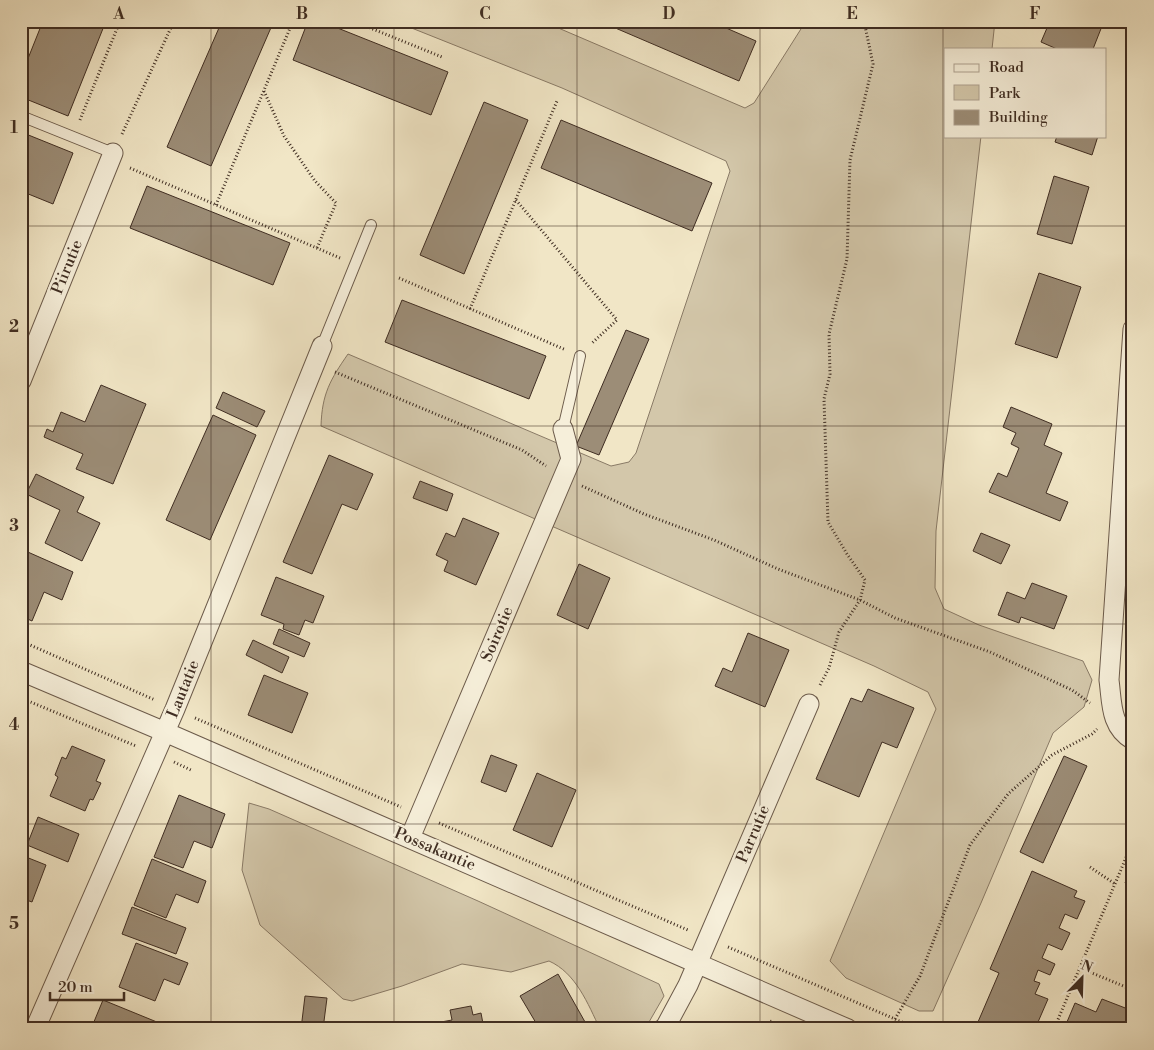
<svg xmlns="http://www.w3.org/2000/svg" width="1154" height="1050" font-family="'Libre Bodoni',serif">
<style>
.green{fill:#d3c7aa;stroke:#897a66}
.building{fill:#9c8d77;stroke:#3f2d22}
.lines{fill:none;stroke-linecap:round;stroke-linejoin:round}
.service-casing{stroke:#6c5b4b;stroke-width:12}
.minor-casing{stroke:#6c5b4b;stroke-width:21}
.path{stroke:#3f2d22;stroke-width:3;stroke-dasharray:1 2.5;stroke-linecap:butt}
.service{stroke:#f6efda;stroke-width:10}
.minor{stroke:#f6efda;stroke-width:19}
.grid{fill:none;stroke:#3f2d22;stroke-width:1;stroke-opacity:0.55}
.labels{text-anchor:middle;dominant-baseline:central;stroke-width:5;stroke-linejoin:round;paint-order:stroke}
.street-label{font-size:16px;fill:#3f2d22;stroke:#f6efda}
.neatline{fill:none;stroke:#3f2d22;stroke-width:2}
.grid-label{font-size:16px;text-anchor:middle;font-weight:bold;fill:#3f2d22}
</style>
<rect width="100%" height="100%" fill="#f1e6c6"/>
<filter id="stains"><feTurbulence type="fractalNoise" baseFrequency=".004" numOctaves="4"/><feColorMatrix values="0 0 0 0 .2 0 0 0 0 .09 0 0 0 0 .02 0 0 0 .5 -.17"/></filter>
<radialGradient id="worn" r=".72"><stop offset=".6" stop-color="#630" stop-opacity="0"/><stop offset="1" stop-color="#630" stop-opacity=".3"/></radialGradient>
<path class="green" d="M394,21h148l203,87 9,-5 52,-82h189l-3,28h-47v87h36l-45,395 -1,57 9,21 35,16 104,36 9,19 -8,27 -31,26 -72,170 -48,108h-14l-73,-33 -16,-17 106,-252 -8,-17 -54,-26 -553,-240c1,-32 9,-46 27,-72l263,112 18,-4 7,-9 94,-282 -4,-10 -164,-73z
M249,803l20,6 209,92 181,83 5,12 -19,33h-45c-12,-25 -24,-56 -51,-68l-38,11 -49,-8 -60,22 -50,15 -9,-2 -83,-74 -18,-55z"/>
<path class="building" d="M43,21h63l-38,95 -47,-19v-21z
M222,21h48l3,2 -62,143 -44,-19z
M308,21h12l128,51 -17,43 -138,-55z
M599,21h111l46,20 -17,40z
M1050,21h54l-11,28h-36l-16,-7z
M484,102l44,18 -64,154 -44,-19z
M561,120l151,63 -20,48 -151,-63z
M21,132l52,21 -20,51 -32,-13z
M1057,136h41l-6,19 -37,-13z
M1054,176l35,11 -17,57 -35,-10z
M147,186l143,57 -17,42 -143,-57z
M1039,273l42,14 -24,71 -42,-14z
M402,300l144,56 -17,43 -144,-57z
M626,330l23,9 -50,116 -23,-9z
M101,385l45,19 -33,80 -37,-15 7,-15 -39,-17 3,-8 6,3 8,-20 24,10z
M223,392l42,19 -8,16 -41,-19z
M1011,407l41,17 -8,21 18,8 -16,40 22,9 -8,19 -71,-29 9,-19 9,4 12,-29 -8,-4 5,-11 -13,-6z
M213,415l43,20 -46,105 -44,-20z
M329,455l44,19 -16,36 -15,-6 -30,70 -29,-12z
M36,474l48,23 -7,15 23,11 -18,38 -37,-18 15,-33 -34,-16z
M420,481l33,13 -6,17 -34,-13z
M463,518l36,15 -23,52 -32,-14 4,-10 -12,-6 10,-22 9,4z
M981,533l29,12 -9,19 -28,-13z
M21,549l52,23 -11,28 -18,-8 -12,29 -11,-5z
M579,564l31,14 -22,51 -31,-14z
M276,577l48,19 -11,27 -8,-3 -6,15 -16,-6 1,-5 -23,-9z
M1032,583l35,13 -13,33 -33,-12 -2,6 -21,-8 9,-23 18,7z
M279,629l31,14 -6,14 -31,-13z
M748,633l41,17 -24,57 -50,-21 8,-18 9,4z
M253,640l36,17 -7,16 -36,-18z
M264,675l44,18 -16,40 -44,-18z
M868,689l46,19 -17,40 -15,-6 -23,55 -43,-18 35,-81 11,4z
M72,746l33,14 -9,21 5,2 -8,17 -3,-1 -5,12 -35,-15 8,-19 -3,-2 7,-18 4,2z
M491,755l26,10 -11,27 -25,-10z
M1064,756l23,10 -44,97 -23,-11z
M537,773l39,17 -24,57 -39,-17z
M179,795l46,19 -13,34 -18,-7 -11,27 -29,-11z
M38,817l41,17 -11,28 -41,-17z
M21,855l25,10 -14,37 -11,-4z
M152,859l54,22 -8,22 -22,-9 -10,24 -32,-13z
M1133,864v23l-8,-4z
M1032,871l45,20 -3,6 11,4 -8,18 -12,-5 -6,14 11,5 -8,17 -14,-6 -6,14 13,6 -5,11 -12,-5 -4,11 6,2 -5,11 13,5 -13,30h-60l24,-56 -9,-4z
M132,907l54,21 -10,26 -54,-20z
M136,943l52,20 -9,22 -15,-6 -9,22 -36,-14z
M558,974l31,55h-51l1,-1 -19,-32z
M305,996l22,2 -4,31h-22z
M1102,999l31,12v18h-69l11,-26 21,9z
M103,1000l71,29h-83z
M471,1006l2,9 8,-2 3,16h-42l-1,-7 11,-2 -2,-10z"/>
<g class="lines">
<g class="service-casing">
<path id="service" d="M21,116l92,37
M322,346l49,-121
M563,429l17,-73"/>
</g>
<g class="minor-casing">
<path id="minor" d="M1133,329l-24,351c3,22 1,47 24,60
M21,381l92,-228
M21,671l144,61 683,297
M410,838l161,-379 -8,-30
M35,1029l140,-320 147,-363
M663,1029l3,-3 22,-41 121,-281"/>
</g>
<path class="path" d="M353,21l89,36
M264,91l20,45 31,45 21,22 -19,45
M80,120l40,-99
M122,134l52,-113
M130,168l210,90
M516,200l101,120 -26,24
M216,205l77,-184
M399,278l167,72
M470,309l87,-208
M335,372l187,78 24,16
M582,486l62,28 70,26 64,29 82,31 35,18 95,34 82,38 18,13
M21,641l134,59
M820,685l9,-17 10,-36 21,-32 5,-20 -18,-26 -19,-32 -4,-123 6,-25 -1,-40 18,-75 3,-99 23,-96 -9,-43
M21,698l115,48
M195,718l206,89
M174,762l19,9
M439,823l249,107
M1090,867l25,17
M728,947l190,82
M1080,968l53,22
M895,1019l25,-43 50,-131 38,-51 44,-39 40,-21 5,-5
M770,1021l16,8
M1054,1029l79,-188"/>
<use href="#service" class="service"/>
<use href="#minor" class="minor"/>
</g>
<path class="grid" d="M211,21v1008M394,21v1008M577,21v1008M760,21v1008M943,21v1008M21,226h1112M21,426h1112M21,624h1112M21,824h1112"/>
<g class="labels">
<g class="street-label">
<text transform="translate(67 267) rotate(-68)">Piirutie</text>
<text transform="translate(497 634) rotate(-67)">Soirotie</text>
<text transform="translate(183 689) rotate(-68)">Lautatie</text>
<text transform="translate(753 834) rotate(-67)">Parrutie</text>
<text transform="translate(435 849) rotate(23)">Possakantie</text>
</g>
</g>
<rect width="1154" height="1050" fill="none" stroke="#f1e6c6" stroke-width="55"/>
<rect x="944" y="48" width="162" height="90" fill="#f6efda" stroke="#ada190"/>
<rect x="954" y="64" width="25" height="8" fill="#f6efda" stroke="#ada190"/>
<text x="989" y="72" font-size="15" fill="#3f2d22">Road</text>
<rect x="954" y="85" width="25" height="15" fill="#d3c7aa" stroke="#ada190"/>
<text x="989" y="98" font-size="15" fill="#3f2d22">Park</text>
<rect x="954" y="110" width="25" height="15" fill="#9c8d77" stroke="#ada190"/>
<text x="989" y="122" font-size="15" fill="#3f2d22">Building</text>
<g transform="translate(1082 978) rotate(23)" stroke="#f6efda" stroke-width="4" paint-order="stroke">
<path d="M0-4L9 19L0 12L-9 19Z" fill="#3f2d22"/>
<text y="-8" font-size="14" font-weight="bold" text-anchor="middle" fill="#3f2d22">N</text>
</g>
<path d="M50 992v8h74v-8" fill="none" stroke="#3f2d22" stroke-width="2.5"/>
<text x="58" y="992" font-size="15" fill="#3f2d22" stroke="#f6efda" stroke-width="4" paint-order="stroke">20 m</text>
<rect x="28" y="28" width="1098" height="994" class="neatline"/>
<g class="grid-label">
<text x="119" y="19">A</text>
<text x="302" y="19">B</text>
<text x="485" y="19">C</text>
<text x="669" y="19">D</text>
<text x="852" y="19">E</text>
<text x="1035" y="19">F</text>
<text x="14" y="133">1</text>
<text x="14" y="332">2</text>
<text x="14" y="531">3</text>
<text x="14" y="730">4</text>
<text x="14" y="929">5</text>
</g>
<rect width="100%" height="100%" filter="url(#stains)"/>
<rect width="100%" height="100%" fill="url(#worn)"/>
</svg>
